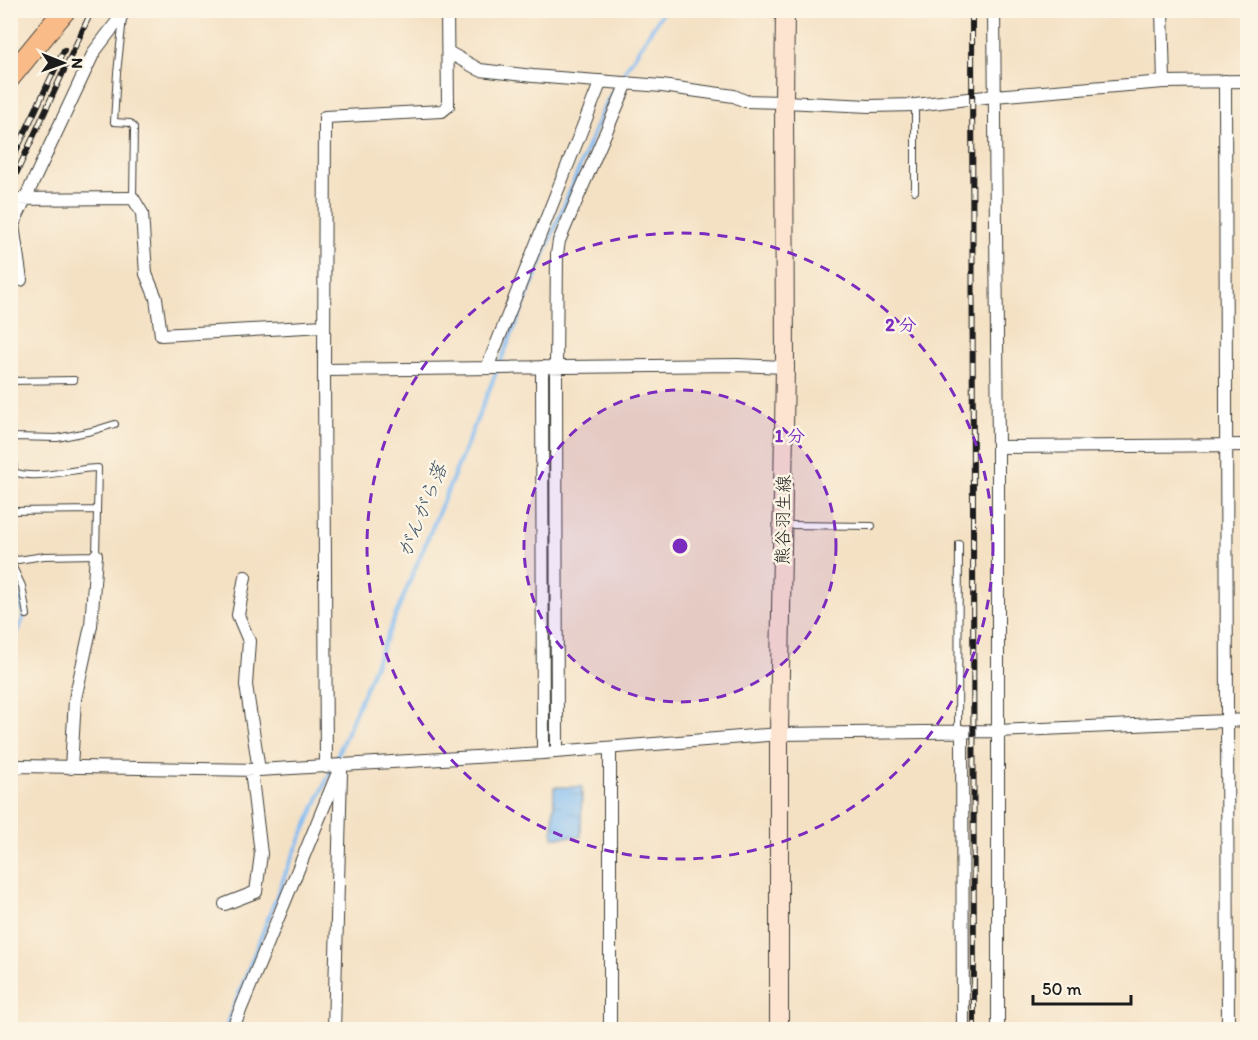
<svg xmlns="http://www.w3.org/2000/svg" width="1258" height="1040" font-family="Itim,'Klee One',sans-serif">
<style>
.water{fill:url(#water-ripples);stroke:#4e6c88;stroke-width:1.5}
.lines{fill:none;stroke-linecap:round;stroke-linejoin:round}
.stream{stroke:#80bcf3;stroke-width:4}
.service-casing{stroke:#3c3a35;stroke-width:8}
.minor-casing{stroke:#3c3a35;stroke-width:14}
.secondary-casing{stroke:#3c3a35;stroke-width:20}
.trunk-casing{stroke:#3c3a35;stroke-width:23}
.service{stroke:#fff;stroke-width:6}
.minor{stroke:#fff;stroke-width:12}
.secondary{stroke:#fde4d0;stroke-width:18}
.trunk{stroke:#f9bc89;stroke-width:21}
.rail-casing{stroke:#1c1c1c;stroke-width:6}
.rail{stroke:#fcf5e5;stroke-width:4;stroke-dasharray:11;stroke-linecap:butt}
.ring{fill:none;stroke:#7b2cbf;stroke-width:3;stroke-dasharray:10 8}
.labels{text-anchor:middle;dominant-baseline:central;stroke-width:5;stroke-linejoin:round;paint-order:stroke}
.street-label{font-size:18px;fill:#1c1c1c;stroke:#fcf5e5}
.water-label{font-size:20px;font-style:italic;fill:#3f5467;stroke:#fcf5e5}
.centre{fill:#7b2cbf;stroke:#fcf5e5;stroke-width:3}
.ring-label{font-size:18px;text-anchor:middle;font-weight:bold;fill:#7b2cbf;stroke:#fcf5e5;stroke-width:5;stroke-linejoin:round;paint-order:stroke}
</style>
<defs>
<pattern id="water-ripples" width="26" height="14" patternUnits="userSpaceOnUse" patternTransform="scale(1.5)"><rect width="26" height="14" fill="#80bcf3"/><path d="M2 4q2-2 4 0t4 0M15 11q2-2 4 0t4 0" fill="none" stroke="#6ea1d0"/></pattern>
</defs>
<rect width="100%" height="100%" fill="#fcf5e5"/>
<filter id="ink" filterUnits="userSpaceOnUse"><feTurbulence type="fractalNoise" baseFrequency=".0167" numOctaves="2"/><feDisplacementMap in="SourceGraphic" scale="12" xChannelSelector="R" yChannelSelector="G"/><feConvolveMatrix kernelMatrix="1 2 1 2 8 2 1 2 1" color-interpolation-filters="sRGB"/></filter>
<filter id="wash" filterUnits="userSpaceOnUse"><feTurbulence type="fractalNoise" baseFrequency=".008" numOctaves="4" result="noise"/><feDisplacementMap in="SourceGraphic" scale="24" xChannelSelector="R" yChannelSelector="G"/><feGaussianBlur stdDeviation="1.35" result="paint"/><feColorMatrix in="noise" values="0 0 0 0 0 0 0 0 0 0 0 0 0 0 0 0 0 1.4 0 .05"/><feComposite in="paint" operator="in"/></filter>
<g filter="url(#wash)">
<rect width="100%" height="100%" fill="#f4e1c4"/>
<path class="water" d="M554,787h28l-1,50h-28z"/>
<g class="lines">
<path class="stream" d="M10,570l8,19 6,27 -12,30 -2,14
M335,761l132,-317 137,-337 19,-33 41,-64
M225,1030l63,-163 44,-99"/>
</g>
</g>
<g filter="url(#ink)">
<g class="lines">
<g class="service-casing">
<path id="service" d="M123,18l-6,55 -3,49 16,1 4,4 -1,71
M915,191v-86
M10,381l64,-1
M10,411l4,61c24,9 59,-4 84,-4l-2,87 -52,1 -26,4 -8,-2
M13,437l44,1 35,-7 23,-7
M10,511l87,-1
M786,525l86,1
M12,559l1,8 9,19 5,29
M958,731l1,-187"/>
</g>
<g class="minor-casing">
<path id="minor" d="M994,10l4,437v583
M1162,10l2,72
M448,52l32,18 53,6 129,10 72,10 11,5 39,1 85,4 46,-1 79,-9 170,-14 84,-1
M1225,81l3,949
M10,199l123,-1 9,15 4,61 10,24 5,37 163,-9
M13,225l8,55
M10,231l84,-179 32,-42
M542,367l1,386
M487,368l114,-287
M324,370l413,-5 48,2
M998,447l250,-2
M245,577l-7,38 11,26 -3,44 13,85
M962,731l1,299
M557,752l-1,-385 1,-113 2,-13 68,-158
M326,767l-2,-397 1,-253 117,-6 6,-5 -1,-96
M71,768l4,-69 16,-73 5,-71
M10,773l10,-7 239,4 284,-17 236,-19 219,-3 250,-11
M10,781l2,5 -2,27
M225,904l31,-12 5,-38 -10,-84
M232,1030l109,-265
M334,1030l7,-258
M610,1030v-282"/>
</g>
<g class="secondary-casing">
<path id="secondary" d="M779,1030v-296l6,-367 -1,-265 1,-92"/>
</g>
<g class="trunk-casing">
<path id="trunk" d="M10,77l55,-67"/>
</g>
<use href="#service" class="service"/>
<use href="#minor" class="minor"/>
<use href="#secondary" class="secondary"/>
<use href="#trunk" class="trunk"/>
<g class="rail-casing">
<path id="rail" d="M972,10l2,1020
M10,164l54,-114
M10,187l82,-177"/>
</g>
<use href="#rail" class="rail"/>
</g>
</g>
<circle cx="680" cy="546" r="156" fill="#7b2cbf" fill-opacity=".12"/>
<g class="ring">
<circle cx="680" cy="546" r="156"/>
<circle cx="680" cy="546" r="313"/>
</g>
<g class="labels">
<g class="street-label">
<text transform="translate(783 520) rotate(-89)">熊谷羽生線</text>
</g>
<g class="water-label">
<text transform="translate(422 510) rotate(-68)">がんがら落</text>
</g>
</g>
<circle cx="680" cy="546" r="9" class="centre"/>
<g class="ring-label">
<text x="901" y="331">2 分</text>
<text x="790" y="442">1 分</text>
</g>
<rect width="1258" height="1040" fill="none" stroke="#fcf5e5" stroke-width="36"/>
<g transform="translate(63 63) rotate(91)" stroke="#fcf5e5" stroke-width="4.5" paint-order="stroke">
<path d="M0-4.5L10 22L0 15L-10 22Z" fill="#1c1c1c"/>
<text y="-9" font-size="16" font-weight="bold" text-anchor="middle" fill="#1c1c1c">N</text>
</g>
<path d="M1033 995v9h98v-9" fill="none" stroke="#1c1c1c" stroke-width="3"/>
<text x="1042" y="995" font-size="18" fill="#1c1c1c" stroke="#fcf5e5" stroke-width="4.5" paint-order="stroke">50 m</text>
</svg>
